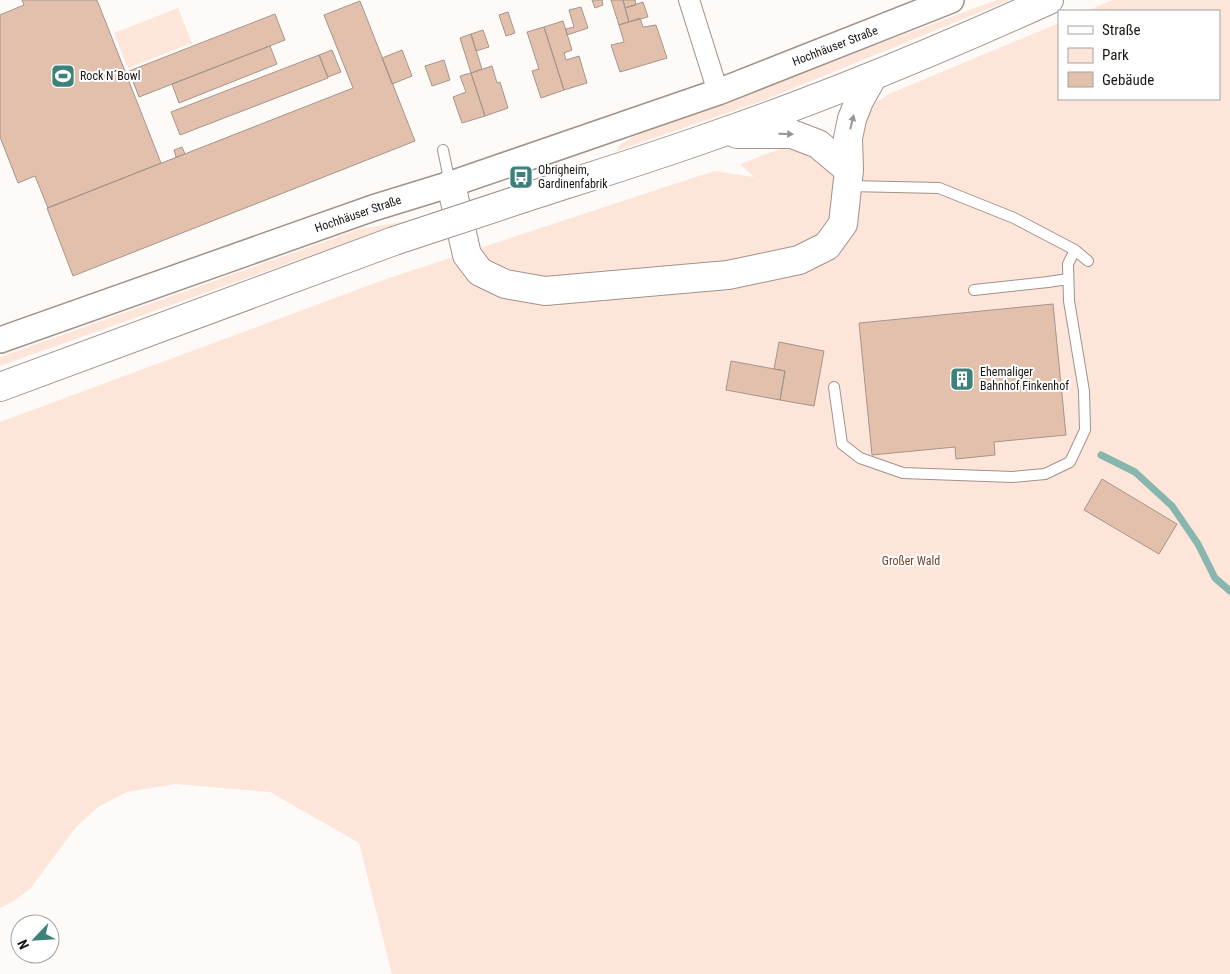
<svg xmlns="http://www.w3.org/2000/svg" width="1230" height="974" font-family="'Roboto Condensed',sans-serif">
<style>
.green{fill:#fde6d9}
.lines{fill:none;stroke-linecap:round;stroke-linejoin:round}
.stream{stroke:#88b5ae;stroke-width:7}
.building{fill:#e3c0ac;stroke:#a4958d}
.service-casing{stroke:#a1928a;stroke-width:12}
.minor-casing{stroke:#a1928a;stroke-width:22}
.tertiary-casing{stroke:#a1928a;stroke-width:28}
.trunk-casing{stroke:#a1928a;stroke-width:30}
.service{stroke:#fff;stroke-width:10}
.minor{stroke:#fff;stroke-width:20}
.tertiary{stroke:#fff;stroke-width:25}
.trunk{stroke:#fff;stroke-width:28}
.trunk-bridge-casing{stroke:#a1928a;stroke-width:30;stroke-linecap:butt}
.trunk-bridge{stroke:#fff;stroke-width:28}
.oneway{fill:#989695}
.labels{text-anchor:middle;dominant-baseline:central;stroke-width:4;stroke-linejoin:round;paint-order:stroke}
.street-label{font-size:12px;fill:#1b1613;stroke:#fff}
.poi-label{font-size:12px;fill:#1b1613;stroke:#fff;text-anchor:start}
.park-label{font-size:12px;fill:#734326;stroke:#fff}
</style>
<rect width="100%" height="100%" fill="#fdfaf8"/>
<path class="green" d="M997,0h13l-248,101 -146,50 5,-7 25,-14z
M1112,0h118v974h-838l-33,-131 -89,-51 -94,-8 -49,8 -29,15 -22,20 -46,62 -16,12 -14,7v-486l389,-144 325,-107 40,6 -14,-13 40,-15 19,-5 31,27 37,-63 22,-14 170,-71v76h160v-88h-132z
M178,8l14,35 -64,25 -14,-35z
M407,221l-407,145v-9l360,-128z"/>
<g class="lines">
<path class="stream" d="M1101,455l34,17 37,34 26,38 17,34 15,13"/>
</g>
<path class="building" d="M22,0h75l64,163 -113,45 -13,-32 -17,7 -18,-46v-122l24,-10z
M592,0h10l1,5 -8,3z
M611,0h12l6,22 -10,3z
M623,0h12l1,5 -11,3z
M360,1l55,140 -342,135 -26,-68 306,-120 -29,-73z
M643,2l5,15 -19,5 -4,-14z
M581,7l7,21 -21,7 -1,-6 8,-2 -5,-17z
M508,12l7,21 -9,3 -7,-21z
M275,14l10,26 -146,57 -10,-26z
M640,18l3,9 13,-2 11,33 -47,14 -9,-27 13,-3 -5,-17z
M563,21l9,29 -8,3 2,7 13,-4 8,27 -23,7 -20,-63z
M544,27l20,63 -23,8 -9,-27 7,-2 -12,-37z
M483,30l6,17 -13,4 -5,-17z
M471,34l11,35 -11,4 -11,-35z
M270,46l7,18 -98,39 -7,-19z
M332,50l9,22 -13,5 -9,-22z
M402,50l10,26 -20,8 -10,-26z
M319,55l9,23 -148,57 -9,-23z
M444,60l6,20 -18,6 -7,-20z
M492,66l5,17 3,-1 8,26 -23,8 -14,-43z
M471,73l14,43 -23,7 -9,-26 13,-5 -6,-16z
M182,147l3,7 -9,3 -2,-7z
M1053,304l13,131 -72,7 1,13 -39,4 -1,-12 -83,8 -13,-132z
M779,342l45,9 -10,55 -34,-6 5,-29 -11,-2z
M731,361l54,10 -5,29 -54,-10z
M1102,479l75,45 -18,30 -75,-44z"/>
<g class="lines">
<g class="service-casing">
<path id="service" d="M443,150l7,33
M849,186l90,2 75,30 61,32 13,11
M974,290l74,-8 20,-3
M834,387l8,57 18,14 43,15 109,4 33,-3 25,-12 15,-32 -1,-39 -15,-90 -1,-37 7,-14"/>
</g>
<g class="minor-casing">
<path id="minor" d="M689,0l29,92"/>
</g>
<g class="tertiary-casing">
<path id="tertiary" d="M0,340l373,-132 78,-24 267,-92 233,-92"/>
</g>
<g class="trunk-casing">
<path id="trunk" d="M737,134h55l26,10 31,26
M451,184l16,71 13,17 25,12 40,7 183,-16 71,-15 28,-14 16,-22 6,-54 -1,-32 4,-19 7,-18 14,-25
M524,198c65,-21 130,-41 194,-64 113,-39 223,-85 331,-134
M0,387l394,-146"/>
</g>
<use href="#service" class="service"/>
<use href="#minor" class="minor"/>
<use href="#tertiary" class="tertiary"/>
<use href="#trunk" class="trunk"/>
<g class="trunk-bridge-casing">
<path id="trunk-bridge" d="M394,241l130,-43"/>
</g>
<use href="#trunk-bridge" class="trunk-bridge"/>
</g>
<defs><path id="oneway-solid" d="M-6-.8H1V-3.2L6.5 0L1 3.2V.8H-6Z" transform="scale(1.25)"/></defs>
<g class="oneway">
<use href="#oneway-solid" transform="translate(852 122) rotate(-76)"/>
<use href="#oneway-solid" transform="translate(786 134) rotate(2)"/>
</g>
<defs>
<g id="stadium-square" transform="scale(1.25)"><rect x="-9" y="-9" width="18" height="18" rx="4" fill="#3c827a" stroke="#fff"/><path d="M0-5a6.5 5 0 1 0 0 10a6.5 5 0 1 0 0-10ZM-3.5-1.8h7v3.6h-7Z" fill="#fff"/></g>
<g id="bus-square" transform="scale(1.25)"><rect x="-9" y="-9" width="18" height="18" rx="4" fill="#3c827a" stroke="#fff"/><path d="M-5-6H5V4H4V6H2V4H-2V6H-4V4H-5ZM-3.5-4V0h7V-4ZM-3.5 1.2v1.5H-2V1.2ZM2 1.2v1.5H3.5V1.2Z" fill="#fff"/></g>
<g id="building-square" transform="scale(1.25)"><rect x="-9" y="-9" width="18" height="18" rx="4" fill="#3c827a" stroke="#fff"/><path d="M-4-6H4V6H1V3H-1V6H-4ZM-2.5-4.3h1.7v1.8h-1.7ZM.8-4.3h1.7v1.8H.8ZM-2.5-1h1.7V.8h-1.7ZM.8-1h1.7V.8H.8Z" fill="#fff"/></g>
</defs>
<g fill-rule="evenodd">
<use href="#stadium-square" x="63" y="76"/>
<use href="#bus-square" x="521" y="177"/>
<use href="#building-square" x="962" y="379"/>
</g>
<g class="labels">
<g class="street-label">
<text transform="translate(835 46) rotate(-21)">Hochhäuser Straße</text>
<text transform="translate(358 214) rotate(-19)">Hochhäuser Straße</text>
</g>
<g class="poi-label">
<text x="80" y="76">Rock N´Bowl</text>
<text x="538" y="170">Obrigheim,<tspan x="538" dy="14">Gardinenfabrik</tspan></text>
<text x="980" y="372">Ehemaliger<tspan x="980" dy="14">Bahnhof Finkenhof</tspan></text>
</g>
<g class="park-label">
<text x="911" y="561">Großer Wald</text>
</g>
</g>
<rect x="1058" y="10" width="162" height="90" fill="#ffffff" stroke="#a4a2a1"/>
<rect x="1068" y="26" width="25" height="8" fill="#ffffff" stroke="#a4a2a1"/>
<text x="1102" y="35" font-size="15" fill="#1b1613">Straße</text>
<rect x="1068" y="48" width="25" height="15" fill="#fde6d9" stroke="#a4a2a1"/>
<text x="1102" y="60" font-size="15" fill="#1b1613">Park</text>
<rect x="1068" y="72" width="25" height="15" fill="#e3c0ac" stroke="#a4a2a1"/>
<text x="1102" y="85" font-size="15" fill="#1b1613">Gebäude</text>
<g transform="translate(35 939) rotate(245)"><circle r="24" fill="#ffffff" stroke="#a4a2a1"/>
<path d="M0-4L9 19L0 12L-9 19Z" fill="#3c827a"/>
<text y="-8" font-size="14" font-weight="bold" text-anchor="middle" fill="#1b1613">N</text>
</g>
</svg>
